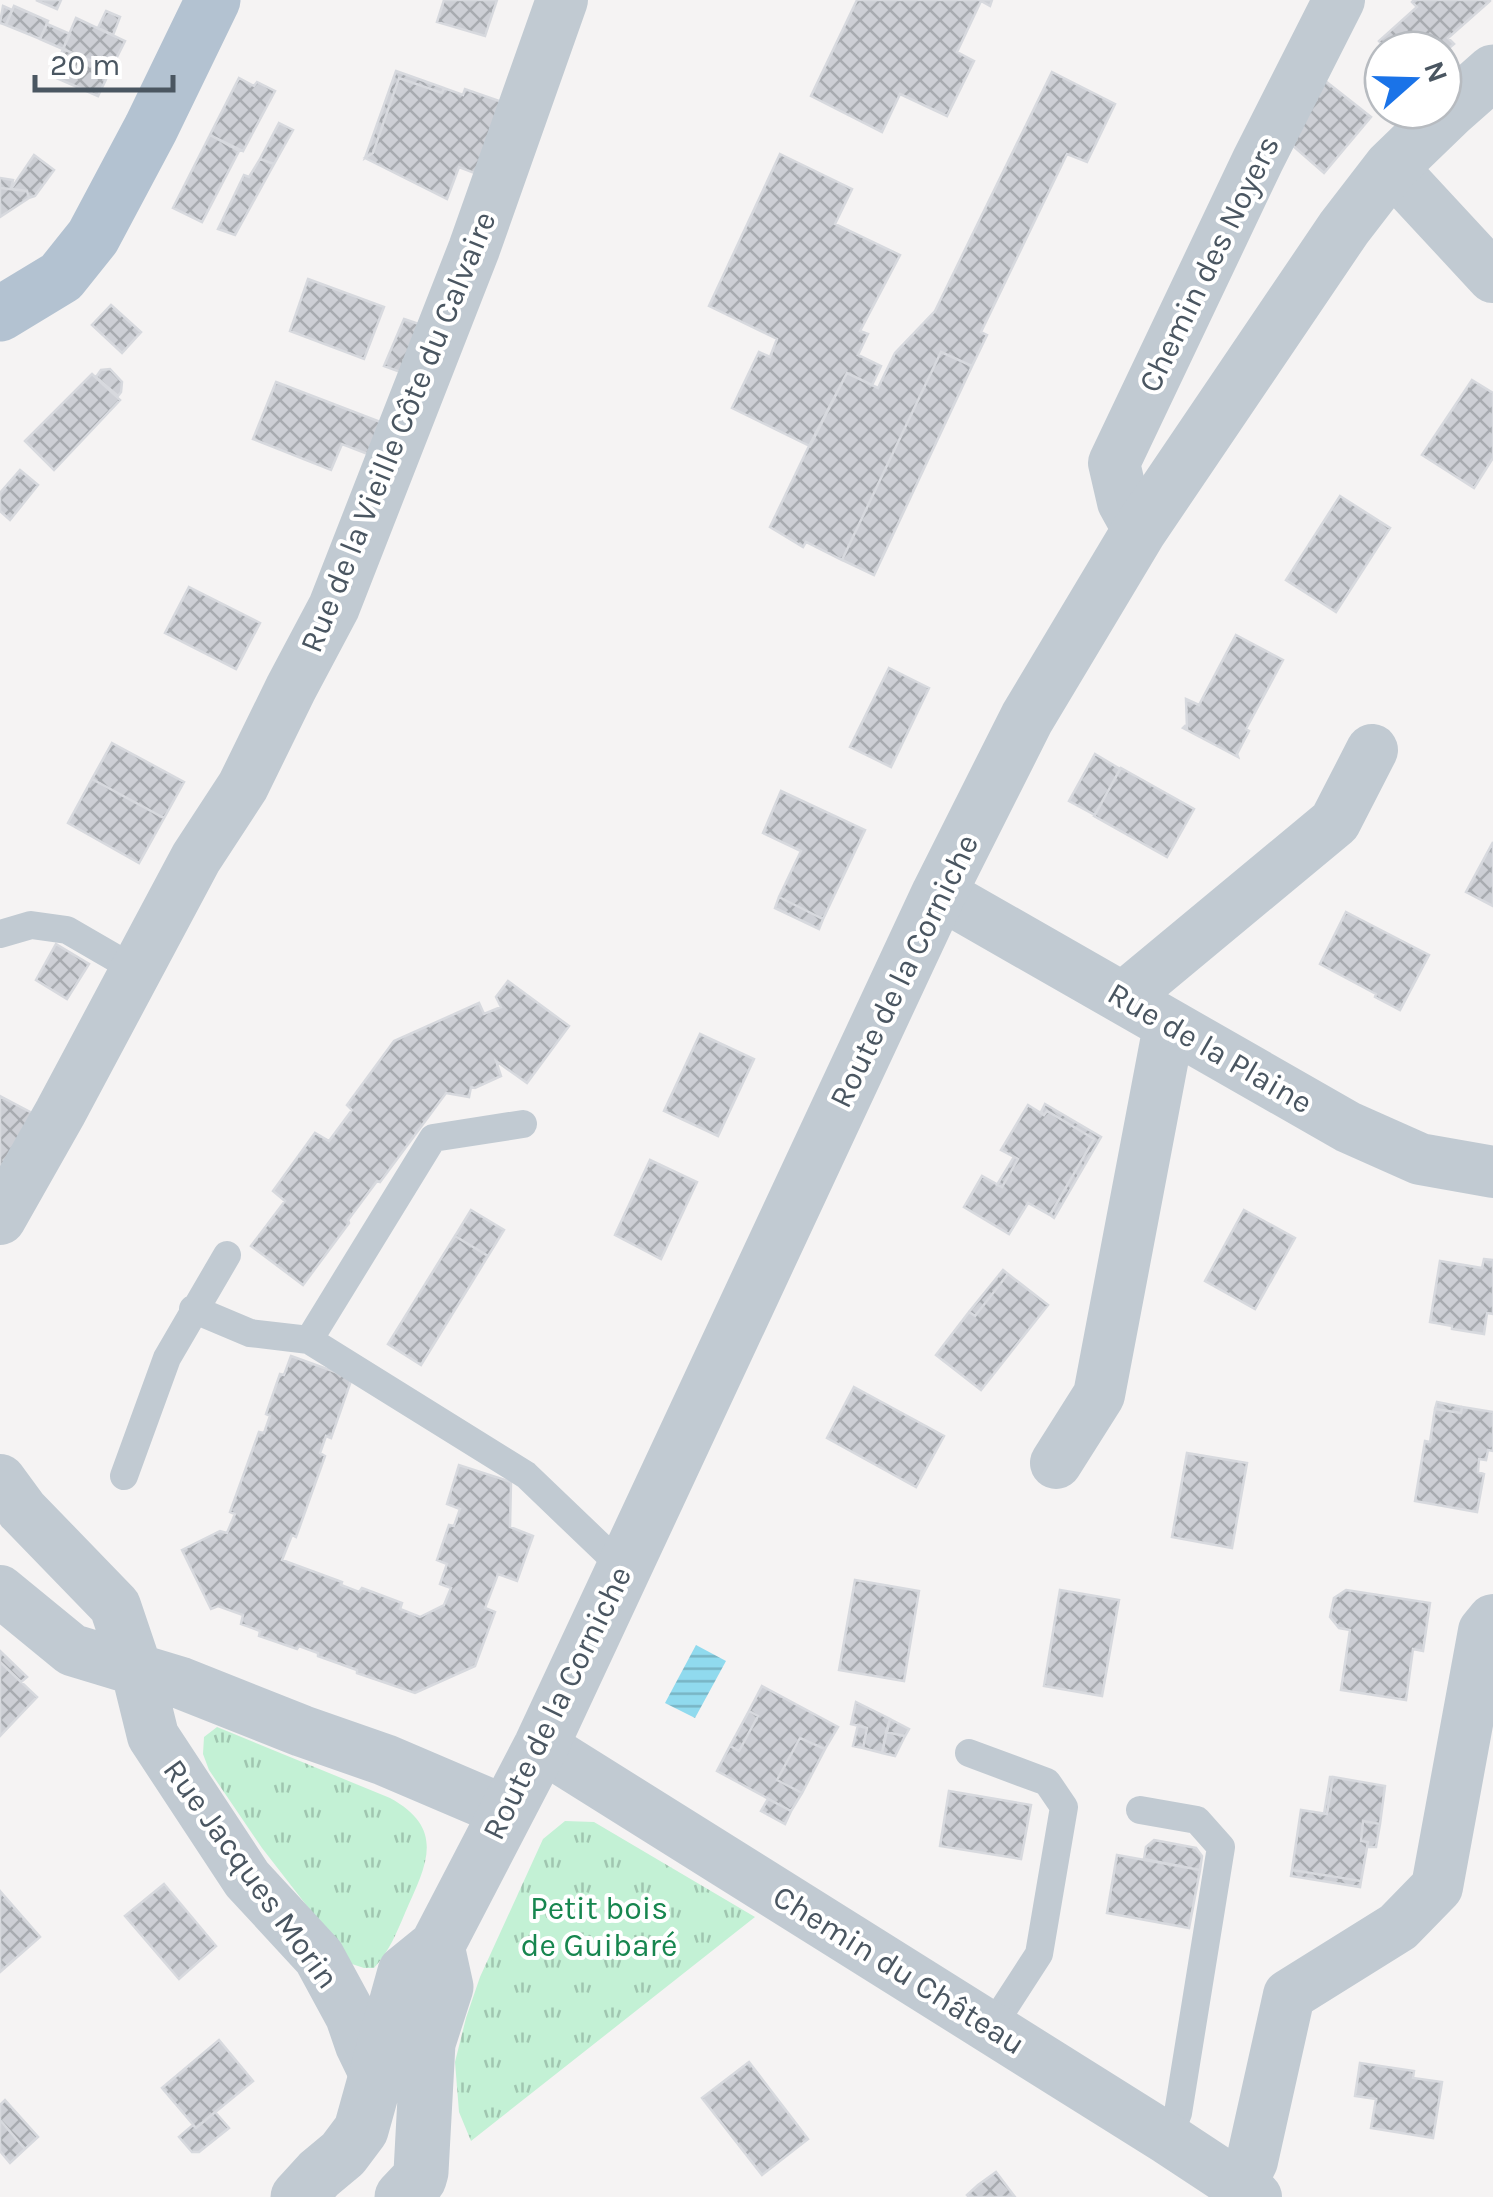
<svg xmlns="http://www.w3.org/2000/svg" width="1493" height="2197" font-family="Karla,sans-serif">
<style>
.grass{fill:url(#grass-tufts)}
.water{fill:url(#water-rules)}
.building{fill:url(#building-cross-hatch);stroke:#d7d9de;stroke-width:2.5}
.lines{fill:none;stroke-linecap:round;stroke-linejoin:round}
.service{stroke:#c1cad2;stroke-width:28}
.minor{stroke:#c1cad2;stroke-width:52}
.tertiary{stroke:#c1cad2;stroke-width:55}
.primary{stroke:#b3c2d1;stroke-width:55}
.labels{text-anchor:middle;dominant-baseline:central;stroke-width:8;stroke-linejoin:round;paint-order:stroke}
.street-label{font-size:32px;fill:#4a5661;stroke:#fff}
.park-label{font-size:32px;fill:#17864f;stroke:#fff}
</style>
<defs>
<pattern id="grass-tufts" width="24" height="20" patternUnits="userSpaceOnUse" patternTransform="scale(2.5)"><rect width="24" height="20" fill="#c3f1d5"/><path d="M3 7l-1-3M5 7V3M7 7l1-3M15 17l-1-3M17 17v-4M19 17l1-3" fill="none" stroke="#a0c6b0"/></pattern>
<pattern id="water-rules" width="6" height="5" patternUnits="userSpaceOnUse" patternTransform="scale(2.5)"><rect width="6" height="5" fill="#90daee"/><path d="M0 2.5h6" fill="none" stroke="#78b4c4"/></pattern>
<pattern id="building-cross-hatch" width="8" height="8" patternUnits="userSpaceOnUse" patternTransform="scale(2.5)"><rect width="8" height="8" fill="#cdcfd5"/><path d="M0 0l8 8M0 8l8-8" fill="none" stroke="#a8abb0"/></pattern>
</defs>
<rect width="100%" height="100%" fill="#f5f3f3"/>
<path class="grass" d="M217,1727l173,71c57,31 36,68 15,115 -8,19 -16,39 -31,55h-10l-12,-4 -90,-116 -53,-78 -6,-16 1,-17z
M565,1821l29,1 161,95 -284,224 -12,-29 -4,-50 11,-44 14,-41 63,-138z"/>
<path class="water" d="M696,1645l30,16 -31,57 -30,-15z"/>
<path class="building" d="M36,0h25l-4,9z
M444,0h53l-12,36 -48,-14z
M857,0h135l-2,6 -9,-5 -24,51 17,9 -27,55 -47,-22 -18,38 -71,-36z
M1414,0h76v1l-42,37 6,6 -11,9v-3h-56l-8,-9 38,-34 -5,-5z
M3,6l9,4 -6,15 -6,-2z
M14,6l34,15 -8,18 -34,-14z
M106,11l14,6 -7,18 -15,-7z
M76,18l49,23 -14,28 -48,-20z
M47,24l23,10 -7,15 -23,-10z
M63,49l48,20 -13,27 -46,-20z
M396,71l48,17 -2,5 -43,-15 -26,75 -8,5z
M1052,72l63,32 -28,58 -20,-8 -86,178 6,3 -15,31 -31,-14 -99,208 -36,-18 -3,5 -33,-20 39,-81 38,-73 31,15 17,-35 40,-42z
M1319,76l52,41 -47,56 -40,-35z
M239,78l15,8 3,-4 18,9 -32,60 -33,-16z
M399,78l43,15 2,-5 19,7 2,-6 40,14 -25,72 -21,-8 -12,32 -82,-41 8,-5z
M279,123l14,7 -19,34 -14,-5z
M210,135l29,16 -37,71 -29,-14z
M780,154l72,35 -17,35 65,31 -40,76 8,3 -10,21 23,11 -9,19 -25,-12 -37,73 -78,-38 27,-56 11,5 7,-18 -68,-33z
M34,155l20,15 -19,26 -6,2 -2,-7 -16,-2z
M260,159l14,5 -39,71 -17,-6 26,-54 5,2z
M0,178l13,2 -2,9 -11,-1z
M0,188l27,3 2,7 -29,19z
M308,279l76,28 -20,52 -74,-28z
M111,305l30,27 -19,21 -30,-28z
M404,319l18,6 -19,48 -19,-7z
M941,352l31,14 -98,209 -32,-15z
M110,369l12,13 -1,10 -3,4 -22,-19 5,-7z
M92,374l28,26 -66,70 -29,-29z
M1472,380l21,13v65l-19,30 -52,-33z
M276,382l107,41 -13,32 -28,-11 -11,26 -78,-31z
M20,470l18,15 -28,35 -10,-9v-18z
M1340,496l50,32 -54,84 -50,-32z
M189,587l71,36 -24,46 -71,-36z
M1236,635l47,25 -37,69 3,2 -12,23 1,3 -55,-29 2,-2 2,2 -1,-29 13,6z
M889,668l40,20 -38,79 -41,-20z
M112,743l72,39 -20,36 -72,-39z
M1095,754l25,15 -25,46 -26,-14z
M1121,768l73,41 -27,48 -73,-41z
M92,779l72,39 -25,45 -71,-40z
M781,791l84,39 -42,89 -44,-22 22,-46 -38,-18z
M1493,842v64l-27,-14z
M779,897l44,22 -4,10 -44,-21z
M1346,912l83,43 -29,55 -25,-13 1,-3 -56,-30z
M56,944l33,20 -22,35 -31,-19z
M508,981l61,45 -42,57 -31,-22 5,15 -26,12 -4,-1 -2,10 -23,-4 -66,89 -3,-1 -29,39 1,3 -46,62 -52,-39 34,-45 -12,-10 42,-58 14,8 23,-31 -5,-5 47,-64 85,-38 5,11 17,-7 -5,-10z
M700,1034l54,25 -36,77 -54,-25z
M0,1096l32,17 -32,57z
M1045,1104l56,33 -47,81 -4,-3 44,-76 -47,-28 -3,4 -3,-3z
M1028,1105l16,10 3,-4 47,28 -44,76 -22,-12 -19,31 -45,-27 18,-31 20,11 16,-28 -17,-9z
M1014,1157l4,2 -16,28 -5,-2z
M650,1160l47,22 -36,77 -46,-24z
M471,1210l33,20 -16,26 -33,-20z
M1244,1210l51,28 -40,71 -50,-28z
M455,1236l33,20 -67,109 -33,-21z
M1484,1259l9,1v54l-6,-1 -3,21 -32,-5v-3l-22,-4 10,-61 42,7z
M1003,1270l5,4 -33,42 -6,-4z
M1008,1274l40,31 -67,85 -45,-35 33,-43 6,4z
M291,1356l61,22 -21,60 -5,-2 -6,17 5,3 -29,81 -4,-2 -10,25 60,22 -1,3 18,7 3,-4 40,15 -2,6 20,8 24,-12 7,-17 -11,-4 7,-20 -10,-4 12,-35 5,1 6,-17 -13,-5 12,-39 52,17 -1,45 23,9 -16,45 -19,-7 -13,34 10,4 -20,54 -60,27 -58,-20v-3l-39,-14v-3l-19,-7 -2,3 -38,-13 1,-5 -19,-7 2,-9 -25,-9 -7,3 -29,-59 38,-19 7,2 8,-19 -5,-2 29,-80 5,1 6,-17 -4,-2 14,-40 4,1z
M854,1387l90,49 -28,51 -89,-49z
M1437,1402l25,5 -1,6 -26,-4z
M1462,1407l31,5v39l-5,-1 -2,10 -7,-1 -1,13 6,2 -7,38 -62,-11 10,-60 5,1 5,-33 26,4z
M1187,1453l60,10 -15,85 -60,-11z
M855,1580l64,11 -15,90 -65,-11z
M1060,1590l59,10 -17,96 -58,-10z
M1346,1590l84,13 -7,48 -10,-2 -7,51 -65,-10 9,-60 -11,-2 -9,-11 4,-19z
M0,1651l27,26 -6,5 -21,-20z
M0,1662l37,35 -37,39z
M762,1686l76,41 -13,22 -25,-11 -23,42 25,13 -11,18 -74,-40 13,-25 9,5 19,-35 -9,-5z
M856,1702l34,17 -8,34 -19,-5 4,-20 -16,-4z
M749,1711l9,5 -19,35 -9,-5z
M890,1719l19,10 -4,7 -19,-4z
M858,1725l9,3 -4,20 -10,-2z
M886,1732l19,4 -10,20 -13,-3z
M800,1738l25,11 -23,44 -25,-13z
M1330,1777h3l-6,37h-3z
M1333,1777l52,9 -5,38 -17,-3 -2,20 7,1 -7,39 -69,-11 9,-60 26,4z
M949,1791l82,14 -10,54 -81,-13z
M768,1799l23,12 -6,13 -24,-13z
M1363,1821l17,3 -4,23h-9l1,-5 -7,-1z
M1154,1840l42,8 6,8 -2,14 -56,-11 2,-12z
M1117,1855l83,15 -11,58 -82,-15z
M1292,1870l69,11 -1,6 -69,-11z
M164,1884l52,62 -37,33 -54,-63z
M0,1891l40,46 -40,35z
M219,2040l34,41 -57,47 -34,-40z
M749,2062l59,77 -46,36 -60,-77z
M1360,2063l54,8 -1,7 29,4 -9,56 -62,-10 5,-29 -21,-3z
M5,2100l33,37 -13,12 -25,-29v-15z
M215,2112l14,16 -30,24h-7l-13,-15 14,-12 3,3z
M0,2120l25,29 -15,14 -10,-12z
M996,2172l19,25h-46l-2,-2 11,-10z"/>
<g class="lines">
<path class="service" d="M0,934l31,-9 36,5 69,40
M193,1309l57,24 59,7 217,135 96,92
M309,1340l124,-202 90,-14
M124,1476l43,-118 60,-103
M969,1753l78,29 17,25 -25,147 -48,74
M1140,1810l57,10 24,27 -43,266 -10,26"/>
<path class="minor" d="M1391,167l102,110
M1139,531l-16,-29 -9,-39 144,-303 81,-160
M939,893l409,234 72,32 73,13
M1123,998l212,-176 37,-72
M0,1219l60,-106 136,-255 47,-72 48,-98 43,-81 140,-358 88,-249
M1056,1463l43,-68 70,-369
M0,1480l22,30 93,96 22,65 16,65 94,143 72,78 32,59 10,29 14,29
M0,1591l72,59 109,33 121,48 83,29 122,52
M541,1746l627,393 88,58
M1240,2185l12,-24 37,-166 109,-68 39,-40 47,-256 9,-11"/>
<path class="tertiary" d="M298,2197l21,-23 24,-20 18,-24 44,-158 32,-26 104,-200 398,-853 88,-175 112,-187 205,-303 47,-61 58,-56 44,-39
M402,2197l17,-18 2,-7 7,-129 18,-56 -9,-41"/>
<path class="primary" d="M0,314l61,-37 32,-40 58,-109 62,-128"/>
</g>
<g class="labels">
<g class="street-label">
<text transform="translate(1209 264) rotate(-64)">Chemin des Noyers</text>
<text transform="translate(398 432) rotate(-68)">Rue de la Vieille Côte du Calvaire</text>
<text transform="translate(904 971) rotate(-64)">Route de la Corniche</text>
<text transform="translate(1210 1048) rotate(30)">Rue de la Plaine</text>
<text transform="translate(557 1703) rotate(-64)">Route de la Corniche</text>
<text transform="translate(251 1874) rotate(54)">Rue Jacques Morin</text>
<text transform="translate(899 1970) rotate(32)">Chemin du Château</text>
</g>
<g class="park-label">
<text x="599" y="1908">Petit bois<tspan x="599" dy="37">de Guibaré</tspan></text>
</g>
</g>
<g transform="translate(1413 80) rotate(70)"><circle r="48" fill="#ffffff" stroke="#b7bbc0" stroke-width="2.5"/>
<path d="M0-8L18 38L0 25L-18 38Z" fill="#1a73e8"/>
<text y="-15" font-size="28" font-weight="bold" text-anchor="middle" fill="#4a5661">N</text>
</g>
<path d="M35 75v15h138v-15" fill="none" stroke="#4a5661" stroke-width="5"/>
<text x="50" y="75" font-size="30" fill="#4a5661" stroke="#ffffff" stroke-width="8" paint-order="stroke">20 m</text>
</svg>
